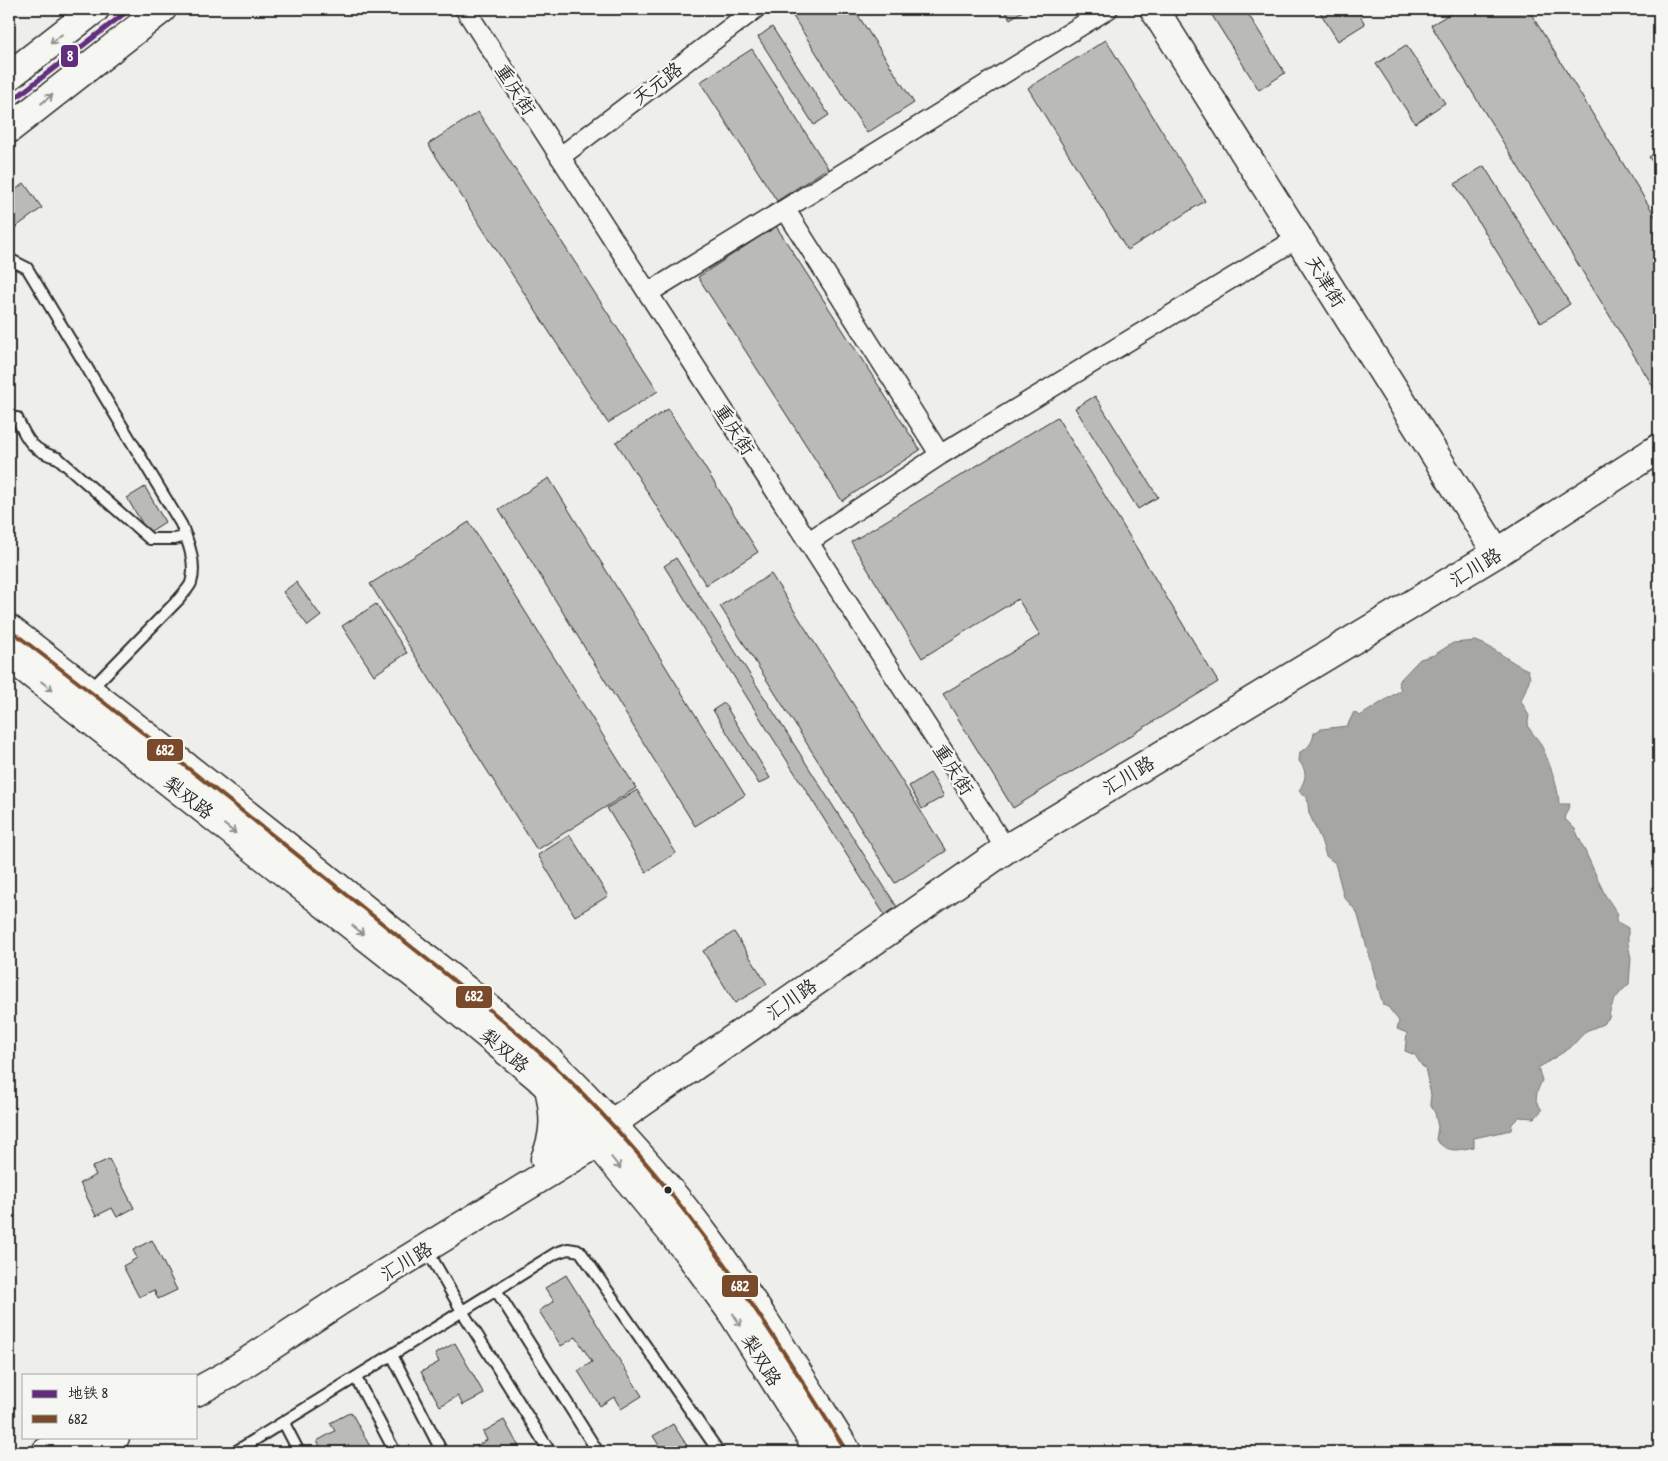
<svg xmlns="http://www.w3.org/2000/svg" width="1668" height="1461" font-family="'Patrick Hand','LXGW WenKai TC',sans-serif">
<style>
.water{fill:#a6a6a3;stroke:#757573}
.building{fill:#babab7;stroke:#2b2b2b}
.lines{fill:none;stroke-linecap:round;stroke-linejoin:round}
.lane-casing{stroke:#2b2b2b;stroke-width:14}
.street-casing{stroke:#2b2b2b;stroke-width:22}
.secondary-casing{stroke:#2b2b2b;stroke-width:31}
.primary-casing{stroke:#2b2b2b;stroke-width:31}
.lane{stroke:#f6f6f2;stroke-width:10}
.street{stroke:#f6f6f2;stroke-width:19}
.secondary{stroke:#f6f6f2;stroke-width:28}
.primary{stroke:#f6f6f2;stroke-width:28}
.bus-1-casing{stroke:#f6f6f2;stroke-width:8}
.bus-1{stroke:#7a4b2a;stroke-width:4}
.metro-1-casing{stroke:#f6f6f2;stroke-width:9}
.metro-1{stroke:#602e7c;stroke-width:5}
.oneway{stroke:#90908e}
.bus-dot{fill:#2b2b2b;stroke:#f6f6f2;stroke-width:2}
.labels{text-anchor:middle;dominant-baseline:central;stroke-width:5;stroke-linejoin:round;paint-order:stroke}
.street-label{font-size:19px;fill:#2b2b2b;stroke:#f6f6f2}
.line-badge{stroke:#f6f6f2;stroke-width:2}
.badge-label{font-size:14px;text-anchor:middle;font-weight:bold;fill:#fff}
</style>
<rect width="100%" height="100%" fill="#eeeeea"/>
<filter id="ink" filterUnits="userSpaceOnUse"><feTurbulence type="fractalNoise" baseFrequency=".02" numOctaves="2"/><feDisplacementMap in="SourceGraphic" scale="10" xChannelSelector="R" yChannelSelector="G"/><feConvolveMatrix kernelMatrix="1 2 1 2 8 2 1 2 1" color-interpolation-filters="sRGB"/></filter>
<g filter="url(#ink)">
<path class="water" d="M1476,641c20,7 33,21 52,29l2,8 -9,23 8,15c-4,14 5,17 11,27 8,15 19,45 19,61h11l-6,14 11,11 30,66 13,19 -2,7 12,7v16l3,14 -2,26c-11,10 -19,19 -20,34l-6,6 -17,7 -16,17 -32,20 4,12 -5,12 -1,9 6,9 -7,8 -16,-1 -7,7 -1,6 -37,8v9c-16,3 -25,7 -38,-7l2,-13 -3,-14 -5,-9 1,-9 -6,-27 -3,-2 -7,-11 -10,-4 2,-18 -10,-4 2,-8 -11,-14 -5,-2 -26,-93 -13,-15 -9,-34 -9,-7 -5,-16 -12,-27 -2,-16 -8,-6c7,-13 9,-18 0,-30l1,-9c8,-3 13,-10 14,-19l7,-4 26,-3 7,-14 6,4 41,-26 -3,-8 22,-23 14,-4 19,-12z"/>
<path class="building" d="M791,9h63l60,94 -47,30 -78,-123z
M1004,9h22l-16,10z
M1208,9h37l40,64 -26,17z
M1318,9h38l9,15 -27,17z
M1458,9h70l131,213v174l-228,-371z
M772,27l57,88 -15,10 -56,-88z
M1106,40l99,161 -78,49 -99,-162z
M1406,45l39,58 -30,20 -39,-59z
M752,49l76,119 -51,33 -77,-119z
M478,112l180,279 -50,32 -180,-279z
M1659,150v22l-10,-15z
M1484,166l86,138 -29,19 -86,-139z
M24,183l18,25 -33,24v-37z
M776,226l144,224 -78,51 -144,-224z
M1095,396l63,101 -20,12 -63,-101z
M668,409l90,143 -52,33 -90,-143z
M1057,417l161,265 -205,126 -70,-114 97,-59 -22,-36 -96,59 -71,-116z
M549,478l196,317 -50,31 -196,-317z
M145,487l20,35 -17,11 -21,-35z
M469,522l167,266 -99,62 -167,-266z
M676,558l228,360 -13,7 -227,-359z
M771,574l175,277 -51,32 -175,-277z
M296,582l25,34 -13,10 -25,-34z
M376,604l31,49 -33,22 -32,-49z
M724,703l46,75 -11,6 -46,-74z
M930,773l14,23 -22,13 -13,-23z
M637,790l39,63 -30,19 -39,-64z
M570,835l38,61 -33,20 -37,-61z
M734,932l33,52 -32,19 -32,-52z
M109,1159l25,49 -17,9 -5,-9 -16,8 -16,-33 16,-8 -4,-8z
M152,1240l25,50 -19,9 -4,-9 -15,7 -16,-31 14,-8 -4,-8z
M566,1275l76,121 -21,13 -7,-12 -14,9 -22,-35 14,-9 -16,-25 -15,9 -22,-35 15,-10 -9,-13z
M455,1343l29,51 -21,11 -5,-9 -18,10 -19,-34 18,-10 -4,-8z
M351,1412l22,40h-50l-6,-11 18,-10 -5,-8z
M504,1420l18,32h-51l-1,-2 17,-10 -4,-8z
M673,1424l18,28h-33l4,-2 -9,-14z"/>
<g class="lines">
<g class="lane-casing">
<path id="lane" d="M9,259l18,9 154,256c7,17 16,40 10,59 -2,5 -9,12 -12,16l-89,91
M9,419l8,-1c10,23 16,33 41,40l92,81h25l11,-3
M426,1248l36,63 88,141
M496,1290l102,162
M392,1355l50,97
M356,1378l39,74
M284,1423l15,29
M235,1452l321,-199 12,-4 12,2 139,201"/>
</g>
<g class="street-casing">
<path id="street" d="M465,9l541,840
M560,157l195,-148
M785,209l323,-200
M648,293l137,-84 155,246
M808,542l132,-87 358,-217"/>
</g>
<g class="secondary-casing">
<path id="secondary" d="M1154,9l343,544
M554,1169c17,-23 19,-49 12,-77
M196,1392l31,-17 114,-75 258,-158 12,-18 395,-275 491,-296 162,-105
M46,1452l33,-15
M83,1452l32,-15"/>
</g>
<g class="primary-casing">
<path id="primary" d="M9,76l86,-67
M9,129l153,-120
M9,629c127,98 254,197 379,299 65,53 136,104 195,166 43,45 86,93 124,144 51,68 95,142 140,214
M9,656l411,323 118,98 27,26 122,148 44,60 89,141
M545,1159c11,-25 10,-45 4,-71"/>
</g>
<use href="#lane" class="lane"/>
<use href="#street" class="street"/>
<use href="#secondary" class="secondary"/>
<use href="#primary" class="primary"/>
<g class="bus-1-casing">
<path id="bus-1" d="M9,629c126,97 251,195 374,295 68,55 138,107 200,170 108,110 183,228 264,358"/>
</g>
<use href="#bus-1" class="bus-1"/>
<g class="metro-1-casing">
<path id="metro-1" d="M9,103l121,-94"/>
</g>
<use href="#metro-1" class="metro-1"/>
</g>
<defs><path id="oneway-shaft" d="M-6 0H5M1.5-3L5.5 0L1.5 3" fill="none" stroke-width="1.6" stroke-linecap="round" stroke-linejoin="round" transform="scale(1.25)"/></defs>
<g class="oneway">
<use href="#oneway-shaft" transform="translate(56 39) rotate(142)"/>
<use href="#oneway-shaft" transform="translate(47 99) rotate(-38)"/>
<use href="#oneway-shaft" transform="translate(47 686) rotate(38)"/>
<use href="#oneway-shaft" transform="translate(230 829) rotate(38)"/>
<use href="#oneway-shaft" transform="translate(358 930) rotate(39)"/>
<use href="#oneway-shaft" transform="translate(616 1163) rotate(51)"/>
<use href="#oneway-shaft" transform="translate(737 1320) rotate(58)"/>
</g>
</g>
<circle class="bus-dot" cx="668" cy="1190" r="4.5"/>
<g class="labels">
<g class="street-label">
<text transform="translate(657 83) rotate(-37)">天元路</text>
<text transform="translate(516 89) rotate(57)">重庆街</text>
<text transform="translate(1326 281) rotate(58)">天津街</text>
<text transform="translate(735 429) rotate(57)">重庆街</text>
<text transform="translate(1475 567) rotate(-31)">汇川路</text>
<text transform="translate(954 769) rotate(57)">重庆街</text>
<text transform="translate(1128 775) rotate(-31)">汇川路</text>
<text transform="translate(189 797) rotate(38)">梨双路</text>
<text transform="translate(791 999) rotate(-35)">汇川路</text>
<text transform="translate(505 1050) rotate(40)">梨双路</text>
<text transform="translate(406 1261) rotate(-31)">汇川路</text>
<text transform="translate(762 1360) rotate(58)">梨双路</text>
</g>
</g>
<g class="line-badge">
<rect x="60" y="44" width="19" height="24" rx="5" fill="#602e7c"/>
<rect x="146" y="738" width="38" height="24" rx="5" fill="#7a4b2a"/>
<rect x="455" y="985" width="38" height="24" rx="5" fill="#7a4b2a"/>
<rect x="721" y="1274" width="38" height="24" rx="5" fill="#7a4b2a"/>
</g>
<g class="badge-label">
<text x="70" y="61">8</text>
<text x="165" y="755">682</text>
<text x="474" y="1001">682</text>
<text x="740" y="1291">682</text>
</g>
<rect width="1668" height="1461" fill="none" stroke="#f6f6f2" stroke-width="30"/>
<rect x="15" y="15" width="1638" height="1431" fill="none" stroke="#2b2b2b" stroke-width="2" filter="url(#ink)"/>
<rect x="22" y="1374" width="175" height="65" fill="#f6f6f2" stroke="#a5a5a2"/>
<rect x="32" y="1390" width="25" height="8" fill="#602e7c" stroke="#a5a5a2"/>
<text x="68" y="1398" font-size="15" fill="#2b2b2b">地铁 8</text>
<rect x="32" y="1415" width="25" height="8" fill="#7a4b2a" stroke="#a5a5a2"/>
<text x="68" y="1424" font-size="15" fill="#2b2b2b">682</text>
</svg>
